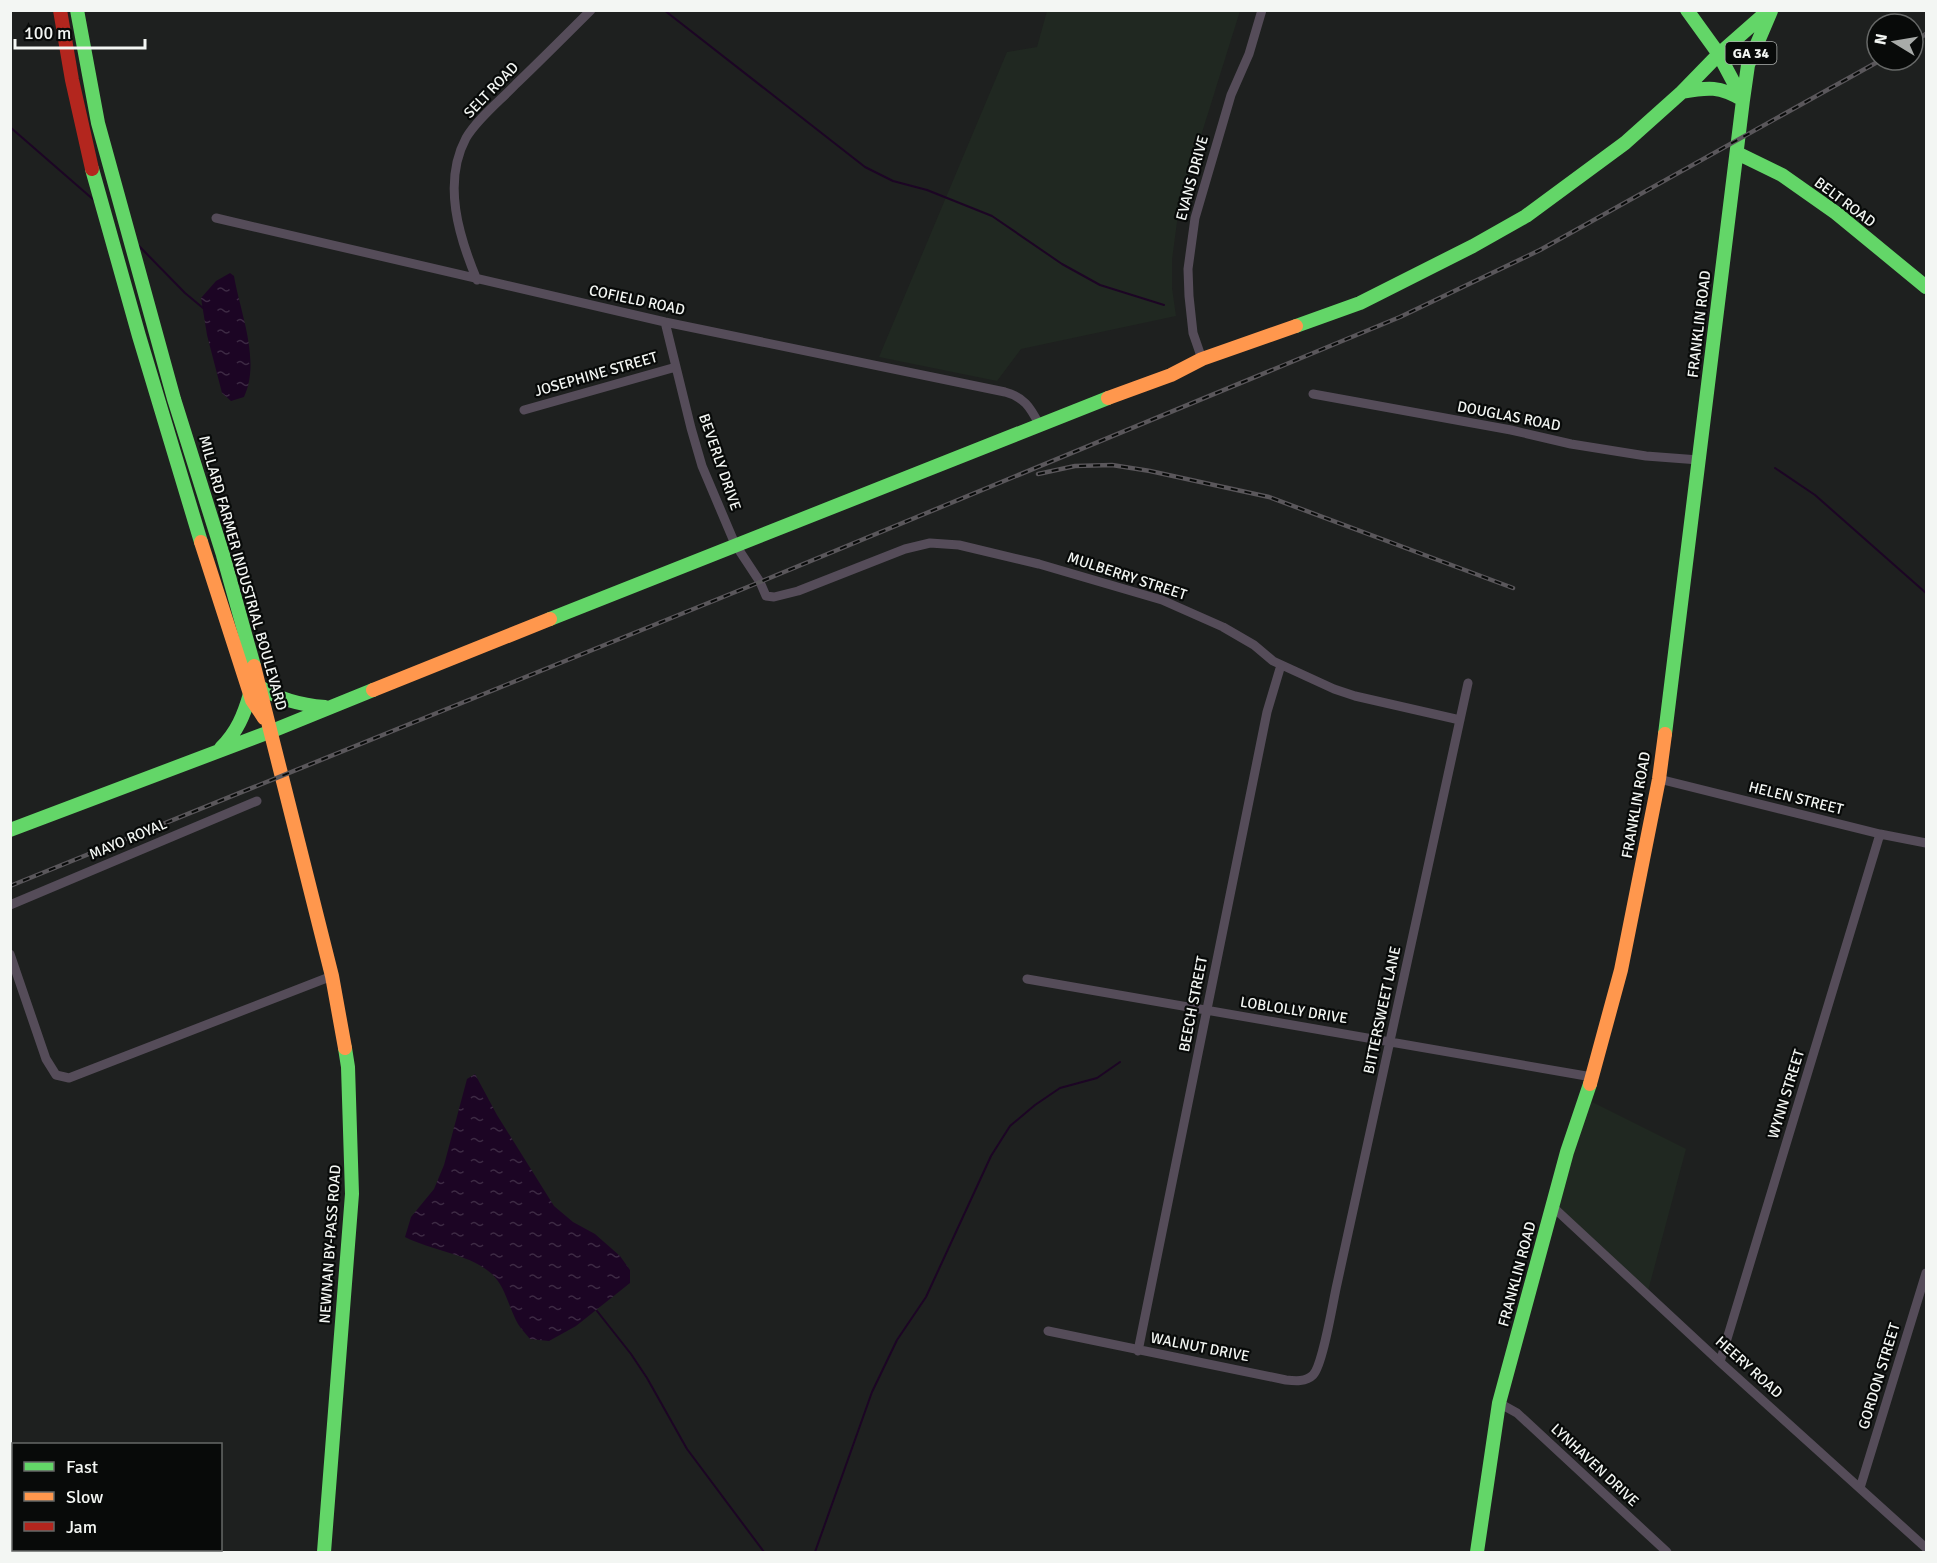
<svg xmlns="http://www.w3.org/2000/svg" width="1937" height="1563" font-family="Signika,sans-serif">
<style>
.built{fill:#202821}
.water{fill:url(#water-ripples)}
.lines{fill:none;stroke-linecap:round;stroke-linejoin:round}
.stream{stroke:#1c0524;stroke-width:2}
.street{stroke:#554c59;stroke-width:9}
.fast{stroke:#63d668;stroke-width:14}
.slow{stroke:#ff974d;stroke-width:14}
.jam{stroke:#b3261e;stroke-width:14}
.rail-casing{stroke:#5a575b;stroke-width:4.5}
.rail{stroke:#080a09;stroke-width:2;stroke-dasharray:7;stroke-linecap:butt}
.labels{text-anchor:middle;dominant-baseline:central;stroke-width:4.5;stroke-linejoin:round;paint-order:stroke}
.shield{fill:#080a09;stroke:#acafad;stroke-width:1.5}
.shield-label{font-size:14px;font-weight:bold;fill:#f3f6f3}
.street-label{font-size:15px;fill:#f3f6f3;stroke:#080a09}
</style>
<defs>
<pattern id="water-ripples" width="26" height="14" patternUnits="userSpaceOnUse" patternTransform="scale(1.5)"><rect width="26" height="14" fill="#1c0524"/><path d="M2 4q2-2 4 0t4 0M15 11q2-2 4 0t4 0" fill="none" stroke="#3d2a44"/></pattern>
</defs>
<rect width="100%" height="100%" fill="#1e201f"/>
<path class="built" d="M1047,11h193l-56,179 -7,32 -5,38v28l4,28 -155,33 -24,32 -118,-24 128,-305 30,-5z
M1584,1098l102,51 -38,142 -98,-84z"/>
<path class="water" d="M230,273l4,3c6,36 27,85 10,121l-13,4 -9,-8 -15,-58 -6,-37 15,-17z
M475,1074l22,41 57,91 19,16 22,12 25,22 10,14v13l-54,43 -27,15 -19,-2c-4,-5 -9,-10 -12,-15 -9,-16 -13,-38 -26,-50 -24,-21 -60,-23 -87,-37l6,-20 23,-28 10,-24 23,-86z"/>
<g class="lines">
<path class="stream" d="M664,10l201,157 28,14 34,9 65,26 70,48 38,21 64,20
M10,127l85,74
M139,246l46,47 18,15
M1775,468l40,27 111,98
M597,1311l34,43 16,24 40,71 77,103
M815,1552l57,-160 25,-52 29,-43 65,-141 19,-30 25,-21 25,-17 37,-10 23,-16"/>
<path class="street" d="M216,218l449,104 340,70c19,5 25,15 34,32
M477,280c-18,-43 -35,-97 -11,-142 12,-20 34,-37 50,-54 25,-24 50,-49 75,-74
M665,322l26,106 11,38 33,78 25,38 6,14 8,1 24,-6 107,-42 25,-6 29,2 80,19 123,36 61,27 31,18 19,16 61,28 21,7 105,24
M1202,359l-9,-26 -4,-37 -1,-27 7,-51 36,-123 18,-41 13,-44
M1313,394l198,36 60,14 75,12 53,4
M524,410l152,-43
M1659,779l221,55 46,9
M10,905l247,-104
M10,954l36,105 10,16 13,3 263,-102
M1027,979l565,98
M1553,1207l167,155 206,186
M1048,1331l238,49c9,1 20,2 27,-5 10,-10 20,-74 24,-91l131,-601
M1138,1351l129,-639 14,-47
M1720,1362l160,-528
M1499,1403l18,10 150,139
M1860,1488l66,-215"/>
<path class="fast" d="M77,10l21,113 76,276 49,156 31,111
M1682,92c26,-5 38,-6 61,8l5,-35 23,-54
M1737,153l45,22 54,38 90,74
M92,169l47,167 62,206
M1296,326l64,-23 113,-57 53,-30 99,-73 57,-51 37,-38 50,-44
M550,619l558,-221
M260,687c20,13 41,18 65,20
M1665,734l78,-634 -25,-47 -31,-43
M221,748c16,-16 23,-33 29,-54
M10,830l262,-99 101,-41
M324,1552l28,-358 -4,-127 -3,-19
M1477,1552l22,-149 68,-251 23,-68"/>
<path class="slow" d="M1108,398l63,-23 31,-16 94,-33
M201,542l51,158 12,18
M254,666l78,310 13,72
M373,690l177,-71
M1590,1084l31,-114 38,-191 6,-45"/>
<path class="jam" d="M60,10l12,70 20,89"/>
<g class="rail-casing">
<path id="rail" d="M1913,42l13,-8
M1038,474l37,-8 37,-1 38,6 119,26 244,91
M10,886l750,-304 640,-265 140,-67 341,-190"/>
</g>
<use href="#rail" class="rail"/>
</g>
<g class="labels">
<rect class="shield" x="1725.5" y="42" width="51" height="22" rx="4.5"/>
<g class="shield-label">
<text x="1751" y="53">GA 34</text>
</g>
<g class="street-label">
<text transform="translate(491 90) rotate(-46)">SELT ROAD</text>
<text transform="translate(1192 178) rotate(-75)">EVANS DRIVE</text>
<text transform="translate(1845 202) rotate(37)">BELT ROAD</text>
<text transform="translate(637 300) rotate(12)">COFIELD ROAD</text>
<text transform="translate(1699 324) rotate(-83)">FRANKLIN ROAD</text>
<text transform="translate(596 374) rotate(-16)">JOSEPHINE STREET</text>
<text transform="translate(1509 416) rotate(11)">DOUGLAS ROAD</text>
<text transform="translate(720 462) rotate(71)">BEVERLY DRIVE</text>
<text transform="translate(243 573) rotate(74)">MILLARD FARMER INDUSTRIAL BOULEVARD</text>
<text transform="translate(1127 576) rotate(18)">MULBERRY STREET</text>
<text transform="translate(1796 798) rotate(14)">HELEN STREET</text>
<text transform="translate(1636 805) rotate(-80)">FRANKLIN ROAD</text>
<text transform="translate(128 839) rotate(-23)">MAYO ROYAL</text>
<text transform="translate(1193 1004) rotate(-79)">BEECH STREET</text>
<text transform="translate(1294 1010) rotate(9)">LOBLOLLY DRIVE</text>
<text transform="translate(1382 1010) rotate(-78)">BITTERSWEET LANE</text>
<text transform="translate(1786 1094) rotate(-73)">WYNN STREET</text>
<text transform="translate(330 1244) rotate(-86)">NEWNAN BY-PASS ROAD</text>
<text transform="translate(1517 1274) rotate(-75)">FRANKLIN ROAD</text>
<text transform="translate(1200 1347) rotate(11)">WALNUT DRIVE</text>
<text transform="translate(1749 1367) rotate(42)">HEERY ROAD</text>
<text transform="translate(1879 1376) rotate(-73)">GORDON STREET</text>
<text transform="translate(1595 1465) rotate(43)">LYNHAVEN DRIVE</text>
</g>
</g>
<rect width="1937" height="1563" fill="none" stroke="#f3f6f3" stroke-width="24"/>
<rect x="12" y="1443" width="210" height="108" fill="#080a09" stroke="#666867" stroke-width="1.5"/>
<rect x="24" y="1462" width="30" height="9" fill="#63d668" stroke="#666867" stroke-width="1.5"/>
<text x="66" y="1473" font-size="18" fill="#f3f6f3">Fast</text>
<rect x="24" y="1492" width="30" height="9" fill="#ff974d" stroke="#666867" stroke-width="1.5"/>
<text x="66" y="1503" font-size="18" fill="#f3f6f3">Slow</text>
<rect x="24" y="1522" width="30" height="9" fill="#b3261e" stroke="#666867" stroke-width="1.5"/>
<text x="66" y="1533" font-size="18" fill="#f3f6f3">Jam</text>
<g transform="translate(1895 42) rotate(281)"><circle r="28" fill="#080a09" stroke="#666867" stroke-width="1.5"/>
<path d="M0-4.5L10 22L0 15L-10 22Z" fill="#a8aba9"/>
<text y="-9" font-size="16" font-weight="bold" text-anchor="middle" fill="#f3f6f3">N</text>
</g>
<path d="M15 39v9h130v-9" fill="none" stroke="#f3f6f3" stroke-width="3"/>
<text x="24" y="39" font-size="18" fill="#f3f6f3" stroke="#080a09" stroke-width="4.5" paint-order="stroke">100 m</text>
</svg>
